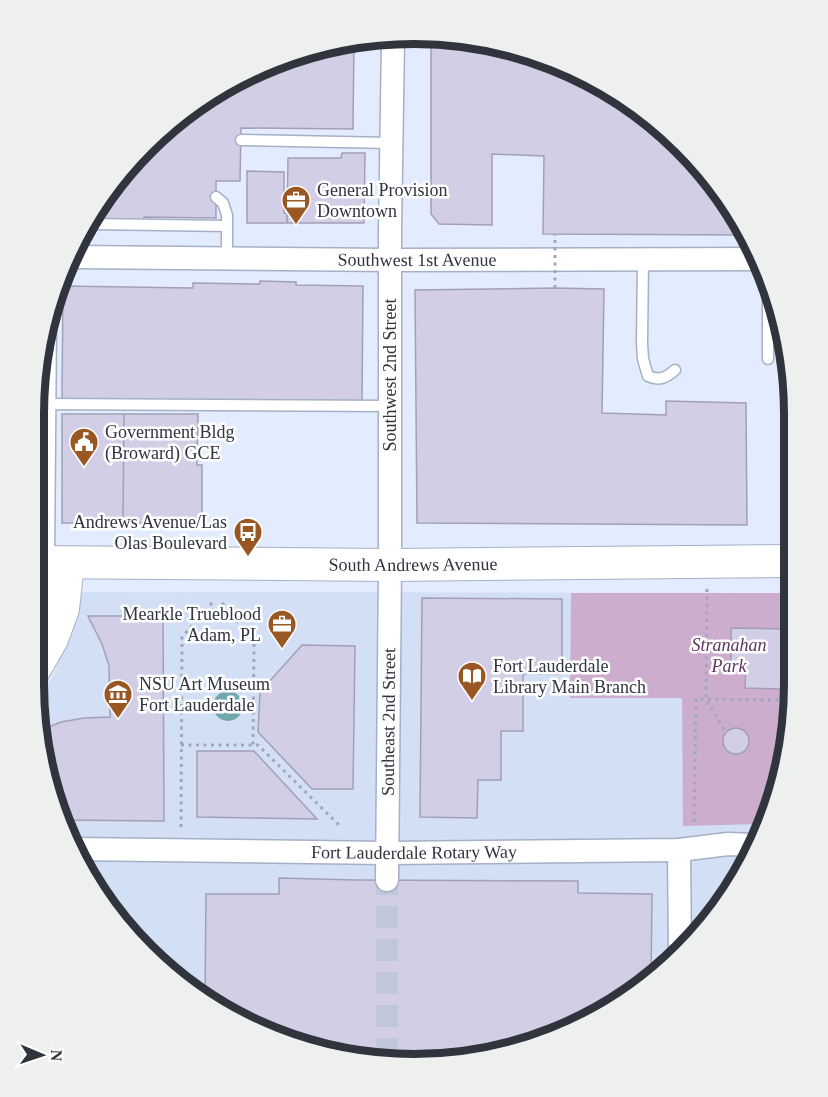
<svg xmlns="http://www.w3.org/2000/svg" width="828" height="1097" font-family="Georgia,serif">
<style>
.built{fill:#d2dff5}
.green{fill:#ccadce}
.water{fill:#70a9ad}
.building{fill:#d2cee6;stroke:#a39fb6;stroke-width:1.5}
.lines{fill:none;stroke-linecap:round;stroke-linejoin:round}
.minor-tunnel{stroke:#bfc7d8;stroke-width:22;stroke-dasharray:22 11;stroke-linecap:butt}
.service-casing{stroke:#a4b0c6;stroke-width:13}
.minor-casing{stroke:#a4b0c6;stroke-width:25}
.secondary-casing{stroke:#a4b0c6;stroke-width:34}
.path{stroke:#a0a7b7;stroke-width:3;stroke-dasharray:3 4.5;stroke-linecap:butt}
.service{stroke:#fff;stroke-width:10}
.minor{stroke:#fff;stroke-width:22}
.secondary{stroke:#fff;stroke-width:32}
.path-bridge{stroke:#a0a7b7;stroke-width:3;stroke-dasharray:3 4.5;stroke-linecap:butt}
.labels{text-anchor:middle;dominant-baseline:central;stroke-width:5;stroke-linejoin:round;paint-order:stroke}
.poi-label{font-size:18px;fill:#2f343d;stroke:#fff;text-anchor:start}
.street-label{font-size:18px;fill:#2f343d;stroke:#fff}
.park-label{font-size:18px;font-style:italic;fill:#5e3562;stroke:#fff}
.rim{fill:none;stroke:#2f343d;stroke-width:8}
</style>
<rect width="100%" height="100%" fill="#e3ecff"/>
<path class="built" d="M81,592l711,1v139l-48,142 -60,78 -58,48 -89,44 -98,19 -100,-6 -94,-32 -82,-56 -79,-95 -38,-92 -12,-88 18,-16 25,-64z"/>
<path class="green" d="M571,593h221v139l-31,92 -78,2 -1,-128h-112z"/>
<path class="water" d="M213 706a15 15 0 1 1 30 0a15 15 0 1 1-30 0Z"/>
<path class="building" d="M339,40h15l-1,89 -112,-1 -1,53h-24v37l-72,-1v6l-52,-1 20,-40 90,-85z
M431,40h57l137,57 106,105 16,33 -204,-1 1,-78 -52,-2v71l-53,-1 -8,-10z
M342,153h23l-1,70h-77l1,-65h53z
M247,171l37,1v41h3v10h-40z
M260,281l36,1v3l67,1 -1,117 -300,-4 1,-113 130,2v-5l67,1z
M555,288l49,1 -2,124 64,2v-14l80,2 1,122 -330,-2 -2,-233z
M62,414h62l-1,109h-61z
M124,414h74l-1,51h5v59l-79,-1z
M422,598l140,1v75h-39v57h-22v49h-23l-1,38 -57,-1z
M88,616h75l1,205 -102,-1 -16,-38 -7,-51 22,-9 23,-4 26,-1 -1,-51 -7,-22z
M731,628l53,1 -1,60 -38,-1 1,-25 -15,-1z
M302,645l53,1 -2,143h-41l-54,-57 2,-40z
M723 741a13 13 0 1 1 26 0a13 13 0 1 1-26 0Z
M197,751h57l63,68 -120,-2z
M279,878l76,2 223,1v12l74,1 -1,85 -25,21 -89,44 -98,19 -100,-6 -94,-32 -40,-27 1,-104h73z"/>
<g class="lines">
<path class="minor-tunnel" d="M387,1060v-180"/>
<g class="service-casing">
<path id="service" d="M241,140l150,3
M216,197l7,6 4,12v44
M91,224l136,2
M643,260l-1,83 1,16 5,17c11,5 18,2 27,-6
M768,278v81
M44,404l346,2"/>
</g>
<g class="minor-casing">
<g id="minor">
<path id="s1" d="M75,257l315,3 369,-1"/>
<path d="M43,563l2,-241"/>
<path id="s2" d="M74,849l313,4 292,-3 49,-6 26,1"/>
<path d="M679,850l1,105"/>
<path id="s3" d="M387,880l3,-315v-335l3,-190"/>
</g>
</g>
<g class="secondary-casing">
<g id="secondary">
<path id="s4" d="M33,562l357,3 402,-4"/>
<path d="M33,608l3,-7 7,-38"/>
<path d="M33,672l19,-33 11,-30 5,-46"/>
</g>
</g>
<path class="path" d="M707,589l-1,110 20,34
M222,603l32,39 -1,103
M181,745h77l84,83
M694,822l2,-123 96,1
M181,827l1,-190 30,-34"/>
<use href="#service" class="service"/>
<use href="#minor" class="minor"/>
<use href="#secondary" class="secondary"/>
<path class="path-bridge" d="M555,288v-54"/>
</g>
<defs>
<g id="office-pin" transform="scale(1.5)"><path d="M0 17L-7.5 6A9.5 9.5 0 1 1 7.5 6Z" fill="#995823" stroke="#fff"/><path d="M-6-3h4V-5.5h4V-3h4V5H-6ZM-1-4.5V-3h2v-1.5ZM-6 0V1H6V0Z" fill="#fff"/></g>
<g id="civic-pin" transform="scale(1.5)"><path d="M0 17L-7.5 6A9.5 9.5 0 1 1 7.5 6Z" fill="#995823" stroke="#fff"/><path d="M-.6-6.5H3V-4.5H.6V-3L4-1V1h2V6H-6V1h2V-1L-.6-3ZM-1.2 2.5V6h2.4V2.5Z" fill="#fff"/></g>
<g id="bus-pin" transform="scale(1.5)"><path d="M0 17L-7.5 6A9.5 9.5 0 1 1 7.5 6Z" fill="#995823" stroke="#fff"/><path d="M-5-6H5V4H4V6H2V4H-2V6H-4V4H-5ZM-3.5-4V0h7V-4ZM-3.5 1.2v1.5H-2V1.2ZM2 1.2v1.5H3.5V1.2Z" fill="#fff"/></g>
<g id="library-pin" transform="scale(1.5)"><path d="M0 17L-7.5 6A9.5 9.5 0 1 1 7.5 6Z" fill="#995823" stroke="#fff"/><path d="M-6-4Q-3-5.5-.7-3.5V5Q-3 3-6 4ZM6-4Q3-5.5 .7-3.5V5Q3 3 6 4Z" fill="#fff"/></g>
<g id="museum-pin" transform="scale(1.5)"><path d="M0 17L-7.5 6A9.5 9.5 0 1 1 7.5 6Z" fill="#995823" stroke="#fff"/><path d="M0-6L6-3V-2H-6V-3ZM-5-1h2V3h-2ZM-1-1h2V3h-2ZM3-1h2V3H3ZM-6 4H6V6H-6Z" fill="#fff"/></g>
</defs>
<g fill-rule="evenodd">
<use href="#office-pin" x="296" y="200"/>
<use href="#civic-pin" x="84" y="442"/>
<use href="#bus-pin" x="248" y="532"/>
<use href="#office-pin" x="282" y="624"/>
<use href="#library-pin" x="472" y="676"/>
<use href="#museum-pin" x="118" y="694"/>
</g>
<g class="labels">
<g class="poi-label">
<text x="317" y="190">General Provision<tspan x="317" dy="21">Downtown</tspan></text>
<text x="105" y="432">Government Bldg<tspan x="105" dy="21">(Broward) GCE</tspan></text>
<text x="227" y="522" text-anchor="end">Andrews Avenue/Las<tspan x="227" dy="21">Olas Boulevard</tspan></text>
<text x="261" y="614" text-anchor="end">Mearkle Trueblood<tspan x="261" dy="21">Adam, PL</tspan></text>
<text x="493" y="666">Fort Lauderdale<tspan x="493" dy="21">Library Main Branch</tspan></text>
<text x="139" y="684">NSU Art Museum<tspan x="139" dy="21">Fort Lauderdale</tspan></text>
</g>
<g class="street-label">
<text stroke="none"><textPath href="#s1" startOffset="342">Southwest 1st Avenue</textPath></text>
<text transform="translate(390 375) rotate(-90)">Southwest 2nd Street</text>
<text stroke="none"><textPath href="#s4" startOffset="380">South Andrews Avenue</textPath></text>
<text stroke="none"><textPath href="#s3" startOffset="158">Southeast 2nd Street</textPath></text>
<text stroke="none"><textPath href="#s2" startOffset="340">Fort Lauderdale Rotary Way</textPath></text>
</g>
<g class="park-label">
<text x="729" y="645">Stranahan<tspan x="729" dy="21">Park</tspan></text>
</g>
</g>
<path d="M0 0H828V1097H0ZM414 44H414A370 370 0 0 1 784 414V684A370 370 0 0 1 414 1054H414A370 370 0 0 1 44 684V414A370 370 0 0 1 414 44Z" fill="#eeefef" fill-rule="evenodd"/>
<path class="rim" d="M414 44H414A370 370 0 0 1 784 414V684A370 370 0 0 1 414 1054H414A370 370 0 0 1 44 684V414A370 370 0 0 1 414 44Z"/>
<g transform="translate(42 1055) rotate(92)" stroke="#ffffff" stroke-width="4.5" paint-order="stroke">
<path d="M0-4.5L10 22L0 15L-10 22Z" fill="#2f343d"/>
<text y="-9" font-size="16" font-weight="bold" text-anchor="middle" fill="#2f343d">N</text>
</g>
</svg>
